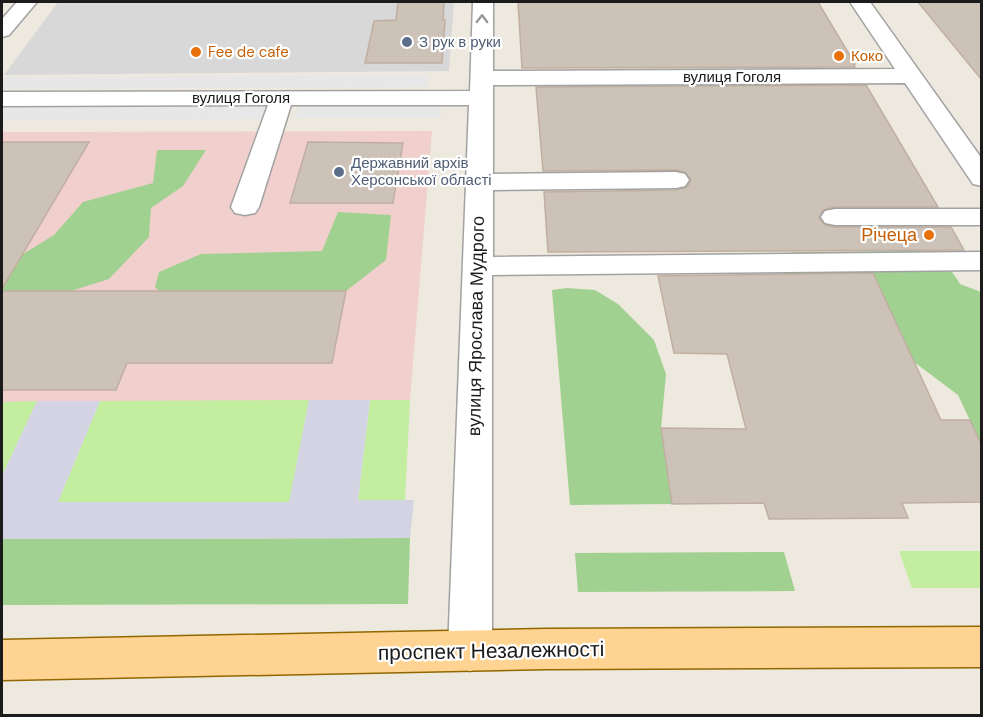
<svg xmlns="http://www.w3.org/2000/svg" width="983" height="717" font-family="'DM Sans',sans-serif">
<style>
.residential{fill:#d9d8d8}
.commercial{fill:#f1cfcc}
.grass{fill:#c3ed9f}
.forest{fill:#a0d190}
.parking{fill:#e7e7e7}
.plaza{fill:#d4d3e3}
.building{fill:#cdc2b8;stroke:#c0afa0;stroke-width:1.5}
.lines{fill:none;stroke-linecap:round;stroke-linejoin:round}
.minor-casing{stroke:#a2a2a2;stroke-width:3}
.major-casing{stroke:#916700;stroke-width:3}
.minor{fill:#fff;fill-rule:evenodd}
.major{fill:#ffd492;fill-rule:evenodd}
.oneway{stroke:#989898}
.service-dot{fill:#5c6f8a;stroke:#fff;stroke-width:2}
.food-dot{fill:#e8710a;stroke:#fff;stroke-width:2}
.labels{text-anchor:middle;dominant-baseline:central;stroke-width:4.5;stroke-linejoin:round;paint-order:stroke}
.far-service-label{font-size:15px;fill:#4e5e75;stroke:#fff;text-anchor:start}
.far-food-label{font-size:15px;fill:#c56008;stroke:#fff;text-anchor:start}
.far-street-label{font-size:15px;fill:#1b1b1b;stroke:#fff}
.food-label{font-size:18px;fill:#c56008;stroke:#fff;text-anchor:end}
.street-label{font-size:18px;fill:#1b1b1b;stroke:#fff}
.near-street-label{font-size:21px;fill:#1b1b1b;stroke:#fff}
</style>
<rect width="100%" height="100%" fill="#eee9df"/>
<path class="residential" d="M58,2h396l-5,69 -445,4z"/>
<path class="commercial" d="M432,131l-22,269 -408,2v-270z"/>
<path class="grass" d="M309,400l-19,102h-232l42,-101z
M370,400h40l-5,100h-47z
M37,401l-35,75v-74z
M899,551h82v37h-69z"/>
<path class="forest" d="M157,150h49l-23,36 -32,22 -2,29 -40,42 -38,12h-69v-24l52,-32 29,-33 70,-19z
M338,212l53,3 -5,45 -40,31h-187l-4,-4 4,-15 42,-18 121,-3z
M919,251c19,6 31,15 41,33l21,8v152l-23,-49 -44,-33 -33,-71 -89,-7 -16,-27 19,-5z
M567,288l28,2 23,14 36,36 12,34 -5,54 11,76 -102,1 -18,-215z
M410,538l-2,66 -406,1v-66z
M784,552l11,39 -217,1 -3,-39z
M981,714v2l-399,-1z"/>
<path class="parking" d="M428,75l-2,12 -424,2 2,-12z
M441,104v14h-146l4,-13z
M271,106l-4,13 -265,1v-13z"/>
<path class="plaza" d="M309,400h61l-12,100h56l-4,38 -408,1v-63l35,-75h63l-42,101h231z"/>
<path class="building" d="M398,2h46l-1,18h2l-3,43h-77l9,-42 22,-1z
M518,2h300l37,62h-2l2,3 -333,1z
M918,2h63v77z
M866,85l72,122h-103l-12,3 -4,8 6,7 10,2h116l13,23 -416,2 -4,-60 132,-2 11,-3 4,-8 -6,-7 -9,-2 -133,1 -7,-84z
M2,142h87l-87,147z
M308,142l95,1 -10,60h-103z
M873,273l68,147h29l11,24v58l-79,1 6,15 -139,1 -5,-16 -92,1 -11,-76 85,1 -19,-75 -53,-1 -16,-77z
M2,291h344l-14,72h-205l-11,27h-114z"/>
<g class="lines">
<g class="minor-casing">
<path id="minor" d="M17,2h20l-28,33 -7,2v-18z
M473,2h20v69l402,-2 -45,-67h20l112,157v27l-9,-2 -68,-101 -412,2v89l183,-2 9,2 4,6 -4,6 -9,2 -183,2v67l489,-5v18l-490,5v376l-7,14 -15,6 -15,-6 -7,-14 21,-546h-178l-32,102 -4,6 -10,2 -10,-2 -4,-6 37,-102 -266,1v-14l468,-1z
M835,209h147v16h-147l-10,-2 -4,-6 4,-6z"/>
</g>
<g class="major-casing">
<path id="major" d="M982,627v40l-435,2 -545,11v-40l545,-11z"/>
</g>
<use href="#minor" class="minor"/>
<use href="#major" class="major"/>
</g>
<defs><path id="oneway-chevron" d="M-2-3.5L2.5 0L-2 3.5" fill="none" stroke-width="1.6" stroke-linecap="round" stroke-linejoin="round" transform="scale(1.5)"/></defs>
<use class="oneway" href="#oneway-chevron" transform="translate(482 19) rotate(-89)"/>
<g class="service-dot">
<circle cx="407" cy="42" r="6"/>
<circle cx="339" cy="172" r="6"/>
</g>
<g class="food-dot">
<circle cx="196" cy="52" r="6"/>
<circle cx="839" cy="56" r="6"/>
<circle cx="929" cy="235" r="6"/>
</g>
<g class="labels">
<g class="far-service-label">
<text x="419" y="42">З рук в руки</text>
<text x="351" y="163">Державний архів<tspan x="351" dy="17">Херсонської області</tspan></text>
</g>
<g class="far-food-label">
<text x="208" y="52">Fee de cafe</text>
<text x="851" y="56">Коко</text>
</g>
<g class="far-street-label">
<text x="732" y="77">вулиця Гоголя</text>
<text x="241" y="98">вулиця Гоголя</text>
</g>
<g class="food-label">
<text x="917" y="235">Річеца</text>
</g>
<g class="street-label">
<text transform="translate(476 326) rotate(-89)">вулиця Ярослава Мудрого</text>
</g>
<g class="near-street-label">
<text transform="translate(491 651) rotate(-1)">проспект Незалежності</text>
</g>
</g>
<rect width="983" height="717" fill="none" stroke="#1b1b1b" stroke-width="6"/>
</svg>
